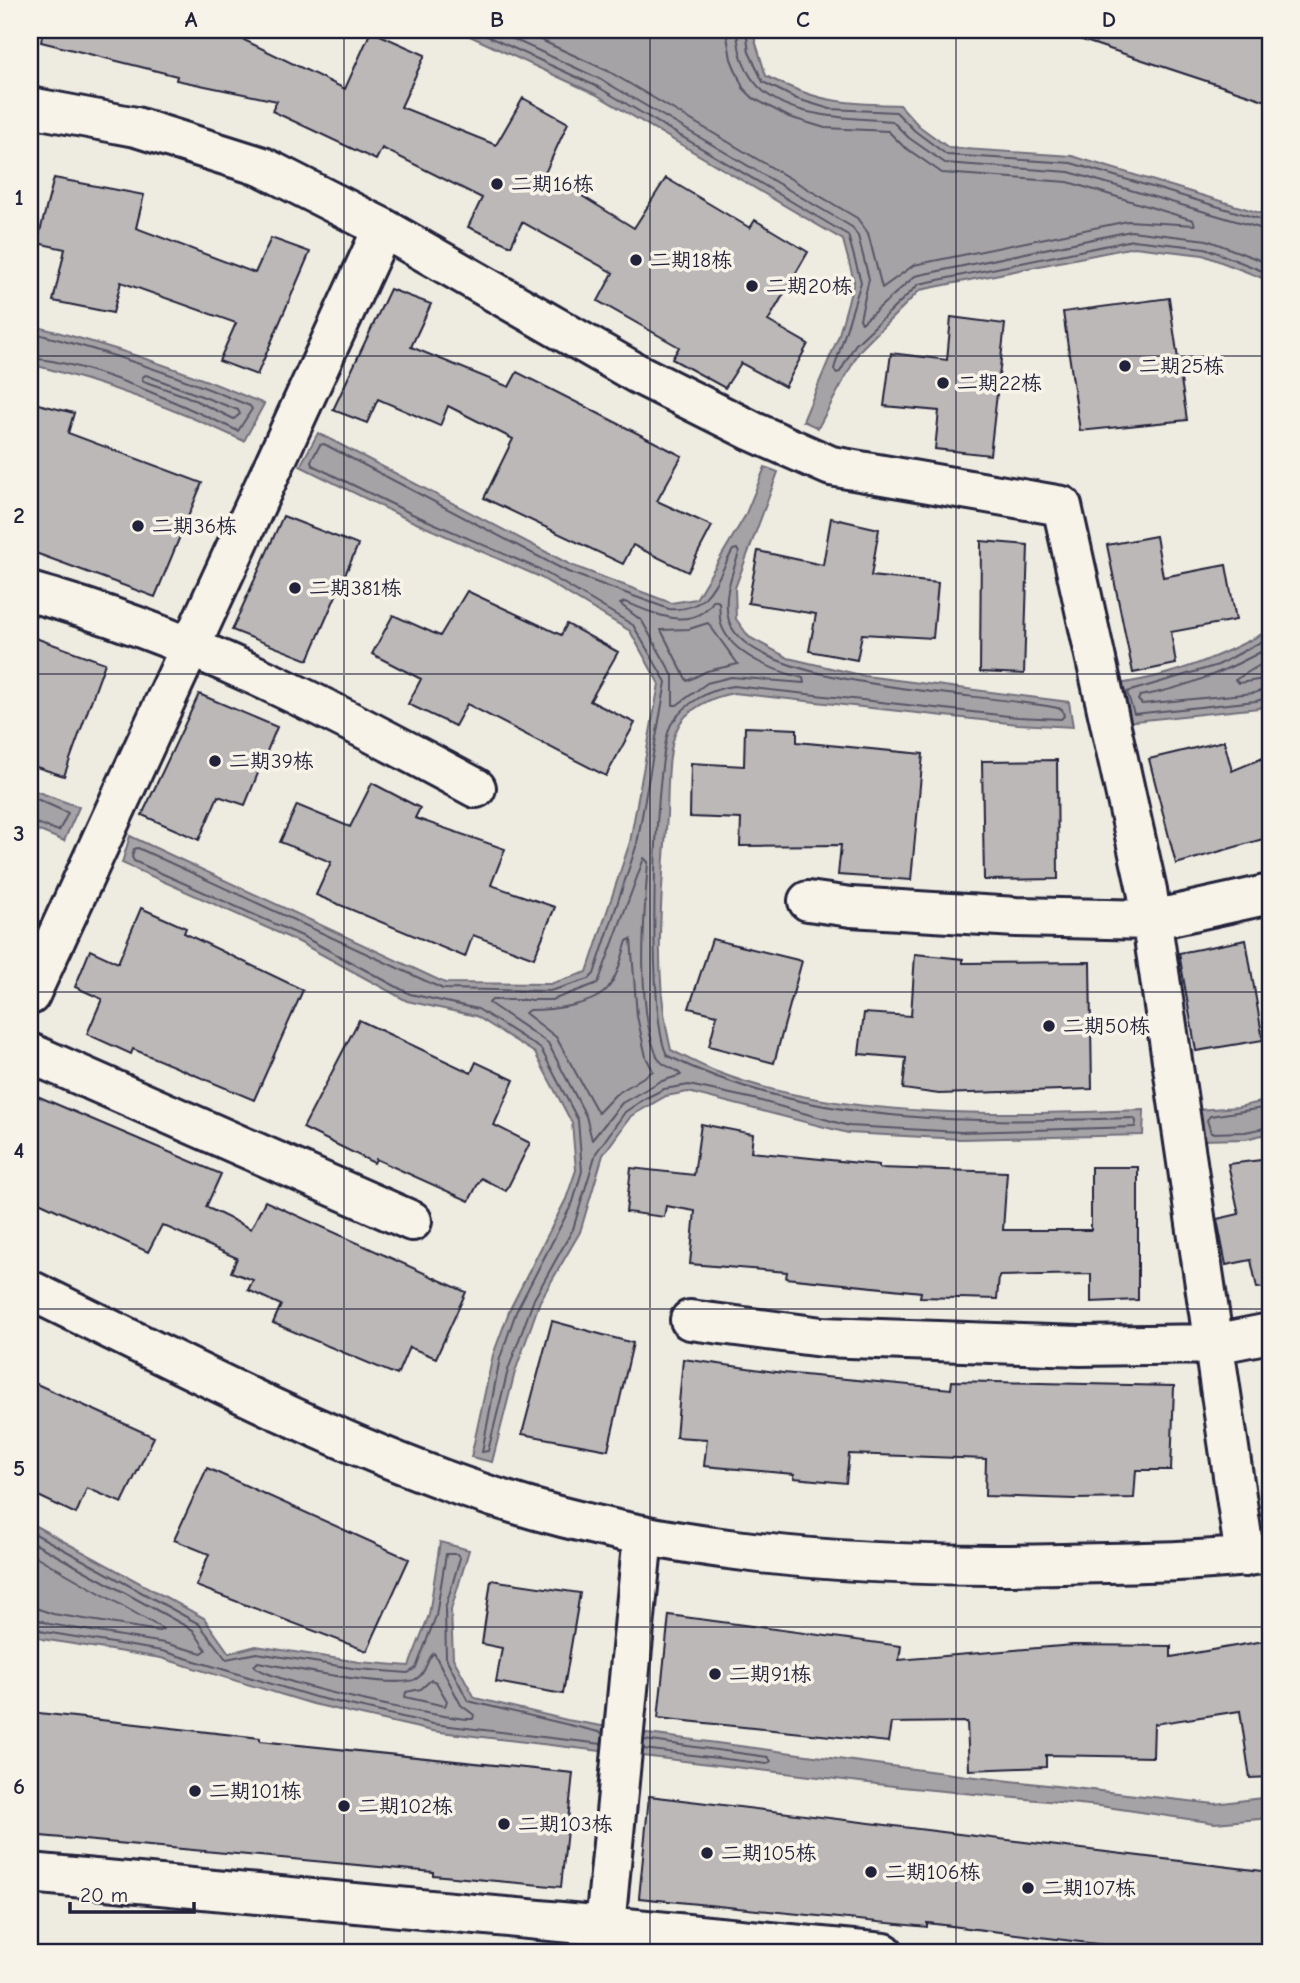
<svg xmlns="http://www.w3.org/2000/svg" width="1300" height="1983" font-family="'Comic Neue','LXGW WenKai TC',sans-serif">
<style>
.water{fill:#a6a3a6;stroke:#716f7b;stroke-width:2}
.lines{fill:none;stroke-linecap:round;stroke-linejoin:round}
.shore{stroke:#575666;stroke-width:2}
.building{fill:#bbb8b7;stroke:#22223b;stroke-width:2}
.minor-casing{stroke:#22223b;stroke-width:44}
.minor{stroke:#f7f3e8;stroke-width:38}
.grid{fill:none;stroke:#22223b;stroke-width:2;stroke-opacity:0.55}
.poi-dot{fill:#22223b;stroke:#f7f3e8;stroke-width:2.5}
.labels{text-anchor:middle;dominant-baseline:central;stroke-width:7;stroke-linejoin:round;paint-order:stroke}
.poi-label{font-size:21px;fill:#22223b;stroke:#f7f3e8;text-anchor:start}
.neatline{fill:none;stroke:#22223b;stroke-width:2.5}
.grid-label{font-size:23px;text-anchor:middle;font-weight:bold;fill:#22223b}
</style>
<rect width="100%" height="100%" fill="#eeebe1"/>
<filter id="ink" filterUnits="userSpaceOnUse"><feTurbulence type="fractalNoise" baseFrequency=".0143" numOctaves="2"/><feDisplacementMap in="SourceGraphic" scale="14" xChannelSelector="R" yChannelSelector="G"/><feConvolveMatrix kernelMatrix="1 2 1 2 8 2 1 2 1" color-interpolation-filters="sRGB"/></filter>
<g filter="url(#ink)">
<path class="water" d="M457,30h295l14,46c54,27 75,27 134,29l19,21 30,22 123,8 198,60v65l-67,-26 -69,-8 -214,43 -60,60 -42,78 -15,-7 35,-83 16,-57 -11,-41 -248,-146z
M30,325c80,20 157,46 234,79l-20,37c-70,-33 -140,-58 -214,-77z
M318,433l253,132 100,38 25,-4 49,-83 20,-49 13,5 -43,116 1,31 13,18 39,21 77,18 204,26 4,25 -55,-3 -284,-31c-20,3 -49,16 -57,36 -10,21 -9,62 -10,86 -5,78 -15,158 4,235 16,8 32,17 49,23 122,47 294,42 424,37l-1,25 -182,4 -113,-6 -160,-41 -22,4 -35,20 -28,39 -23,77 -40,69 -25,71 -23,90 -21,-5 22,-102 17,-46 56,-110 10,-29 -4,-47 -37,-70 -59,-37 -69,-15 -108,-59 -177,-79 8,-27 315,147 105,1 37,-12 43,-130 29,-158 -29,-53 -92,-55 -131,-57 -107,-53z
M1270,630v73l-11,5 -133,14 -7,-38c58,-9 100,-27 151,-54z
M30,789l49,18 -15,34 -34,-14z
M1270,1100v33l-24,6 -45,1 -2,-30 39,-3z
M30,1523l174,95 25,35 27,-7 103,16 50,4 20,-51 11,-73 29,8 -18,60 2,48 22,40 92,22 81,14 319,42 248,28 55,-7v21l-55,5 -115,-17 -198,-19 -470,-56 -119,-27 -152,-46 -119,-19 -12,-9z"/>
<g class="lines">
<path class="shore" d="M474,30l124,57 250,148 13,47 -27,87 2,4 4,-1 15,-27 64,-61 214,-44 72,8 65,26
M494,30l108,50 250,147 6,9 11,43 -9,40 2,4 53,-47 216,-45 76,9 63,24
M519,30l89,41 249,147 11,15 14,55 32,-23 214,-44 67,4 -2,-5 -125,-38 -126,-9 -39,-27 -15,-15 -63,-3 -36,-11 -36,-19 -10,-10 -12,-29 -5,-29
M737,30c4,89 88,86 155,91l17,17 36,25 124,9 201,59
M746,30l3,22 14,30 34,17 33,10 66,3 19,19 32,24 124,8 199,59
M30,332c75,19 148,43 220,74l2,3 -14,22c-57,-27 -146,-68 -208,-73
M146,375l92,35 2,4 -6,5 -48,-23 -43,-15 -1,-4z
M324,444l244,128 101,37c41,3 46,-28 64,-59l4,-1 2,4c-7,21 -17,45 -10,68 21,69 270,72 333,88l2,7 -3,3 -43,-2 -284,-31c-24,3 -48,16 -62,37 -19,27 -26,306 -4,333 143,71 310,67 465,62l3,3 -1,6 -174,5 -112,-6 -95,-27 -65,-14 -25,4 -20,10 -19,13 -29,41 -23,76 -39,70 -26,71 -20,81 -6,1 18,-94 16,-46 57,-110 9,-31 -4,-51 -37,-71 -63,-40 -68,-15 -108,-58 -168,-75 -2,-4 2,-8 4,-1 305,141 107,2 39,-12 5,-5 43,-130 29,-162 -33,-57 -92,-55 -131,-57 -98,-48 -1,-4 9,-16z
M714,600l5,2c1,7 0,15 2,22 10,31 54,47 82,54l1,5 -73,-6 -24,6 -30,22h-4v-29l-31,-55 -22,-17 5,-2c29,11 67,32 89,-2z
M708,623l30,41 -31,7 -20,10 -26,-51 28,-1z
M1270,637l-52,28 -91,27 7,22 122,-13 14,-4
M1270,647c-42,23 -83,41 -130,49l-2,4 4,4 112,-11 16,-5
M1270,659l-35,21 4,3 31,-5
M30,796l38,17 -9,18 -29,-10
M644,858l4,4c-4,52 -12,146 9,194 4,11 18,11 24,19l-22,7 -37,21 -30,37 -6,-24 -38,-73 -59,-40 3,-3h60l46,-17z
M631,939l6,77 9,41 7,14 -38,24 -17,18 -42,-76 -31,-24 4,-3c21,0 65,-4 79,-22 10,-12 14,-32 19,-47z
M1270,1107l-60,9 -3,4 4,13 34,-1 25,-5
M30,1531l169,93 27,35 31,-6 101,16 50,4 8,-5 20,-52 10,-62h11l3,4 -15,51 1,49 22,43 135,32
M30,1541l163,89 13,20 -4,3 -38,-10 -115,-19 -19,-8
M30,1553l133,76 -4,2 -106,-17 -23,-8
M30,1625l15,7 117,19 153,46 118,27 169,20
M434,1653l27,52 13,10 -1,4c-29,1 -201,-36 -219,-53l4,-4c27,5 139,28 158,17 11,-6 10,-20 18,-26z
M431,1680l5,2 11,19 -2,5 -40,-9 1,-5 15,-3z
M643,1749l124,15 4,-3 -3,-4 -124,-17"/>
</g>
<path class="building" d="M43,30h204l-3,10 101,49 26,-58 54,24 -24,52 95,38 27,-47 45,25 -23,50 89,55 32,-50 84,50 5,-8 53,32 -40,69 40,23 -23,43 -44,-24 -16,25 -53,-29 7,-12 -81,-46 15,-28 -91,-51 -11,24 -43,-19 14,-29 -100,-50 -6,12 -104,-49 5,-10 -101,-21 1,-4 -136,-34z
M1071,30h199v72l-200,-66z
M54,178l90,17 -8,33 119,45 16,-35 39,14 -53,123 -38,-14 17,-38 -115,-41 -8,31 -60,-12 12,-52 -28,-6z
M390,289l41,15 -20,43 98,40 8,-15 165,84 -25,45 55,25 -24,46 -55,-27 -10,19 -139,-66 29,-59 -65,-33 -8,20 -62,-27 -11,24 -34,-13z
M1169,298l18,122 -107,11 -17,-119z
M951,317l54,7 -15,131 -55,-6 4,-38 -55,-5 7,-53 56,7z
M30,402l44,11 -6,20 134,50 -47,114 -125,-46z
M283,516l75,29 -50,115 -76,-30z
M831,518l48,11 -8,47 67,7 -5,55 -71,-4 -5,26 -48,-9 7,-37 -68,-11 10,-52 65,14z
M1156,536l7,41 63,-12 10,55 -65,12 5,32 -43,9 -26,-128z
M981,541l47,4 -4,129 -44,-2z
M467,591l94,44 6,-11 51,28 -28,49 45,22 -29,53 -139,-72 -12,22 -47,-22 13,-25 -49,-25 21,-39 47,21z
M30,636l75,27 -41,113 -34,-11z
M199,694l78,33 -32,78 -27,-9 -19,44 -57,-25z
M745,727l52,2v13l126,12 -12,126 -73,-5 3,-30 -101,1 1,-27 -51,-2 1,-54 53,3z
M1224,741l8,30 38,-16v82l-94,27 -27,-105z
M1057,760l1,119 -74,1 -2,-119z
M372,783l48,25 -5,10 90,31 -14,36 64,22 -21,51 -61,-23 -8,22 -149,-62 15,-33 -51,-20 17,-37 53,22z
M141,908l45,20 -2,5 119,57 -49,110 -121,-51 -2,5 -44,-20 15,-35 -27,-12 15,-37 28,13z
M712,939l90,22 -28,102 -65,-17 8,-31 -28,-7z
M1246,940l17,100 -67,11 -17,-98z
M915,954l48,5v4l127,-1 2,127 -153,5 -36,-5 3,-31 -47,-4 5,-41 47,3z
M359,1020l112,53 5,-11 38,18 -20,45 36,18 -24,48 -25,-13 -12,23 -93,-42 -2,4 -71,-35z
M30,1093l191,81 -15,33 45,22 14,-28 201,91 -30,66 -27,-11 -12,28 -124,-52 8,-18 -33,-15 5,-10 -22,-8 6,-14 -75,-33 -14,27 -118,-54z
M701,1124l52,10 -2,18 128,13v3l128,4 -4,58h88v-63h47v133l-47,2v-28l-92,2 -2,23 -77,-2 1,-5 -135,-14 1,-6 -97,-8 5,-53 -29,-5 -2,11 -38,-5 5,-44 63,7z
M1270,1159v128l-13,1 -6,-28 -25,5 -9,-46 22,-5 -11,-50z
M552,1321l81,22 -25,107 -86,-16z
M683,1359l100,14 168,16 1,-8 222,5 -3,84h-35l-2,28 -59,1 -90,-3 1,-37 -137,-5 -3,29 -52,-5v-4l-90,-8 3,-27 -31,-2z
M30,1381l124,56 -32,66 -35,-15 -11,26 -46,-22z
M207,1468l202,91 -42,92 -171,-65 13,-32 -35,-14z
M491,1580l89,13 -17,101 -67,-12 6,-34 -20,-4z
M669,1615l232,31 -2,14 174,-15 98,1v11l99,-17v137l-20,1 -10,-67 -86,13 -1,33 -107,-2v12l-77,3 -2,-48 -76,1 -3,19 -230,-24z
M30,1712l230,26v3l313,32 -12,114 -128,-12v-3l-403,-37z
M649,1796l621,76v81h-101l-242,-30v4l-288,-29z"/>
<g class="lines">
<g class="minor-casing">
<path id="minor" d="M30,107l106,20 127,40 120,61 253,145 116,58 79,35 231,40 85,384 98,667
M30,592c159,43 302,118 446,196
M808,901l43,6 165,10 136,3 118,-26
M30,995l353,-767
M30,1053l382,168
M30,1290c142,69 282,143 431,196 193,69 399,83 602,78 69,-2 139,-1 207,-11
M690,1320l132,17 258,9 134,-2 56,-11
M30,1873l575,53 38,-391
M605,1926l279,27"/>
</g>
<use href="#minor" class="minor"/>
</g>
</g>
<path class="grid" d="M344,30v1923M650,30v1923M956,30v1923M30,356h1240M30,674h1240M30,992h1240M30,1309h1240M30,1627h1240"/>
<g class="poi-dot">
<circle cx="497" cy="184" r="7"/>
<circle cx="636" cy="260" r="7"/>
<circle cx="752" cy="286" r="7"/>
<circle cx="1125" cy="366" r="7"/>
<circle cx="943" cy="383" r="7"/>
<circle cx="138" cy="526" r="7"/>
<circle cx="295" cy="588" r="7"/>
<circle cx="215" cy="761" r="7"/>
<circle cx="1049" cy="1026" r="7"/>
<circle cx="715" cy="1674" r="7"/>
<circle cx="195" cy="1791" r="7"/>
<circle cx="344" cy="1806" r="7"/>
<circle cx="504" cy="1824" r="7"/>
<circle cx="707" cy="1853" r="7"/>
<circle cx="871" cy="1872" r="7"/>
<circle cx="1028" cy="1888" r="7"/>
</g>
<g class="labels">
<g class="poi-label">
<text x="511" y="184">二期16栋</text>
<text x="650" y="260">二期18栋</text>
<text x="766" y="286">二期20栋</text>
<text x="1139" y="366">二期25栋</text>
<text x="957" y="383">二期22栋</text>
<text x="152" y="526">二期36栋</text>
<text x="309" y="588">二期381栋</text>
<text x="229" y="761">二期39栋</text>
<text x="1063" y="1026">二期50栋</text>
<text x="729" y="1674">二期91栋</text>
<text x="209" y="1791">二期101栋</text>
<text x="358" y="1806">二期102栋</text>
<text x="518" y="1824">二期103栋</text>
<text x="721" y="1853">二期105栋</text>
<text x="885" y="1872">二期106栋</text>
<text x="1042" y="1888">二期107栋</text>
</g>
</g>
<rect width="1300" height="1983" fill="none" stroke="#f7f3e8" stroke-width="77"/>
<path d="M70 1902v10h124v-10" fill="none" stroke="#22223b" stroke-width="3.5"/>
<text x="80" y="1902" font-size="21" fill="#22223b" stroke="#f7f3e8" stroke-width="5" paint-order="stroke">20 m</text>
<rect x="38" y="38" width="1224" height="1906" class="neatline"/>
<g class="grid-label">
<text x="191" y="27">A</text>
<text x="497" y="27">B</text>
<text x="803" y="27">C</text>
<text x="1109" y="27">D</text>
<text x="19" y="205">1</text>
<text x="19" y="523">2</text>
<text x="19" y="841">3</text>
<text x="19" y="1158">4</text>
<text x="19" y="1476">5</text>
<text x="19" y="1794">6</text>
</g>
</svg>
